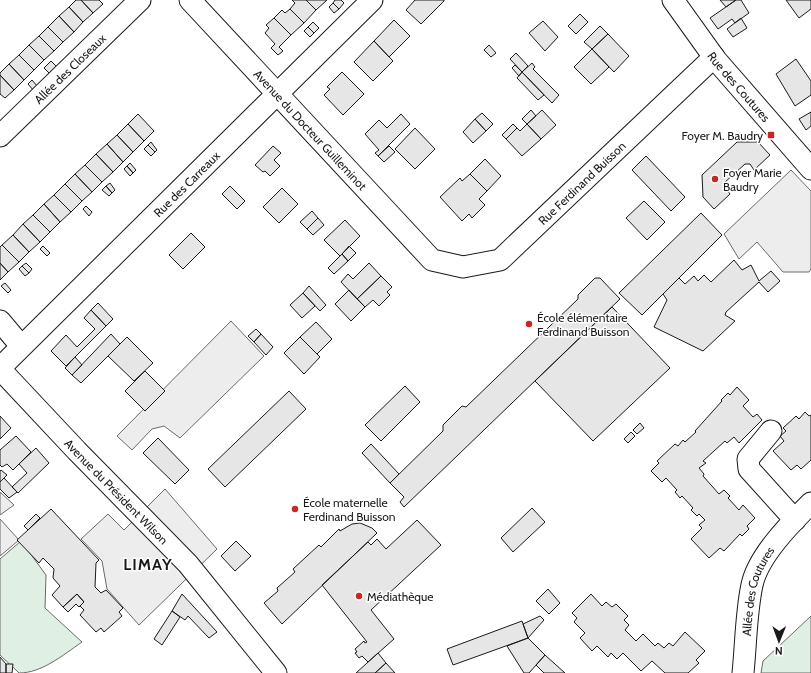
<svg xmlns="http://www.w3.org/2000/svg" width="811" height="673" font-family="Cabin,sans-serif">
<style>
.green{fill:#e0efe3;stroke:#6a6a6a}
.parking{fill:#ededed;stroke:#6a6a6a}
.building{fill:#e6e6e6;stroke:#1a1a1a}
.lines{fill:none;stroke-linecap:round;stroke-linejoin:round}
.minor-casing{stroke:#1a1a1a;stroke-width:23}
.minor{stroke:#fff;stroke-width:21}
.poi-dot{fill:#c62828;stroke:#fff;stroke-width:1.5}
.labels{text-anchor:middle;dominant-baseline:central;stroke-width:3;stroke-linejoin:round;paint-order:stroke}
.street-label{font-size:12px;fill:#1a1a1a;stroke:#fff}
.poi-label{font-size:12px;fill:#1a1a1a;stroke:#fff;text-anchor:start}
.district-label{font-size:16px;font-weight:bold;letter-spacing:1px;fill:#1a1a1a;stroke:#fff}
</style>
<rect width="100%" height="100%" fill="#fff"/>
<path class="green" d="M21,541l25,34 -1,33 37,34c-19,13 -40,31 -63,31l-19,-18v-96z
M811,616v57h-50l2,-12z"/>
<path class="parking" d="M791,170l20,21v78l-2,3h-26l-26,-30 -18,17 -15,-25z
M231,321l33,35 -84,82 -16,-12 -12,3 -20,21 -15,-14z
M165,489l52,60 -78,76 -32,-36 -5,-28 -21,-22 27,-25 16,16z
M0,492l14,13 -14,10z
M0,519l19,21 -19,16z"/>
<path class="building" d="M76,0h5l12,13 -10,9 -14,-15z
M81,0h18l4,4 -10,9z
M292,0h14l10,10 -12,13 -14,-14 5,-6z
M306,0h21l-11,10z
M335,0h6l3,3 -5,6 -6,-6z
M415,0h29v1l-23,23 -15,-14z
M720,0h16l-10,7z
M736,0h5l8,13 -14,10 -3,-4 -14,10 -8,-11z
M786,0h25v9l-12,9z
M333,3l6,6 -5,4 -5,-6z
M69,7l14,15 -9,10 -15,-16z
M290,9l14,14 -13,12 -17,-17 8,-8 3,3z
M580,14l8,8 -12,12 -8,-8z
M59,16l15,16 -11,10 -15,-15z
M274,18l17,17 -12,12 4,4 -5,4 -7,-7 4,-4 -10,-11 4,-5 -3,-3z
M741,18l6,10 -14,9 -6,-8z
M394,20l16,16 -21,21 -15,-16z
M543,21l15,16 -13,14 -16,-18z
M313,22l6,6 -5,5 -6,-6z
M600,26l8,8 -16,15 -8,-7z
M48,27l15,15 -9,9 -15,-15z
M308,27l6,6 -4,4 -6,-6z
M608,34l21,22 -15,16 -22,-23z
M39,36l15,15 -10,9 -15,-15z
M374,41l19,20 -20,20 -19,-19z
M29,45l15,15 -10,10 -15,-15z
M489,45l7,8 -5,4 -7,-7z
M592,49l17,18 -18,17 -17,-17z
M516,53l12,13 -6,6 -12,-13z
M19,55l15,15 -10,10 -15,-16z
M796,59l15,22v14l-16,11 -19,-32z
M51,61l7,7 -7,7 -7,-7z
M532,63l3,4 -2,2 26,26 -7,8 -30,-31z
M9,64l15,16 -10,10 -14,-15v-2z
M515,65l7,7 -3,4 -7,-8z
M342,72l22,22 -21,21 -19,-20 6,-6 -3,-2z
M522,72l22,23 -6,5 -21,-22z
M0,75l14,15 -9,8 -5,-4z
M32,80l6,7 -4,4 -6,-7z
M531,110l5,6 -9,8 -5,-5z
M542,110l14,15 -15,14 -14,-15z
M811,112v14l-5,4 -7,-11z
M482,113l11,11 -7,7 -11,-12z
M138,114l16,17 -10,10 -16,-17z
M401,114l9,10 -32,32 -3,-3 4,-3 -14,-16 14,-14 8,8z
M475,119l11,12 -13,12 -10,-11z
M128,124l16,17 -11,11 -16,-17z
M513,124l4,4 -11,11 -4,-4z
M527,124l14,15 -19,17 -16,-17 11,-11 3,3z
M415,128l20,21 -20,20 -20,-20z
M117,135l16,17 -10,10 -16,-18z
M151,142l6,8 -2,2 -7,-7z
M737,142h21l12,13 -16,15 -4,-6h-5l-21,19v3l6,8 -16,15 -11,-12 -1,-22z
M107,144l16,18 -10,10 -17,-18z
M148,145l7,7 -4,4 -7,-7z
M273,146l8,7 -7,7 6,6 -10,10 -5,-5 -2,1 -8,-7z
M389,146l6,6 -11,10 -6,-6z
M96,154l17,18 -11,10 -17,-17z
M646,156l39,41 -14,14 -39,-41z
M485,159l16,17 -14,15 -17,-17z
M130,163l6,7 -3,3 -6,-7z
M85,165l17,17 -10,10 -17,-18z
M127,166l6,7 -3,3 -6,-7z
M75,174l17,18 -10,9 -17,-17z
M470,174l17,17 -8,8 6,6 -13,13 -3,-4 -7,7 -22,-24 20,-19 2,3z
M110,183l5,7 -3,3 -6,-7z
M65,184l17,17 -11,11 -17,-17z
M106,186l6,7 -3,3 -7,-6z
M230,186l15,15 -8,8 -15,-15z
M282,188l16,16 -19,19 -16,-16z
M54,195l17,17 -11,10 -16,-18z
M644,201l21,21 -18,18 -21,-22z
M44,204l16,18 -10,10 -17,-17z
M86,206l6,6 -3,4 -6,-7z
M312,211l6,7 -11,11 -7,-7z
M701,213l21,22 -80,80 -23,-22z
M33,215l17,17 -10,10 -17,-18z
M318,218l6,7 -11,10 -6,-6z
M345,220l15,16 -20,20 -16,-16z
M23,224l17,18 -11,10 -16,-17z
M191,233l14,14 -22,22 -14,-14z
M13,235l16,17 -10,10 -17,-17z
M2,245l17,17 -11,10 -8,-9v-16z
M43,246l7,7 -3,3 -7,-7z
M349,246l7,7 -8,8 -6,-7z
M342,254l6,7 -14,13 -6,-6z
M734,260l8,10 9,-5 8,16 12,-10 9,10 -12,11 -9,-10 -33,30 -1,3 10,6 -32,30 -49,-24 13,-27 -4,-6 16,-16 6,6 9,-8 4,5 6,-6 7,7z
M0,263l8,9 -8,8z
M26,263l6,6 -3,4 -7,-7z
M369,263l12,13 -24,23 -16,-17 7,-8 5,5z
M22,266l7,7 -4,3 -6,-7z
M381,276l11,11 -5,5 3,3 -11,11 -6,-6 -8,7 -8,-8z
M595,278h5l20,21 -216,208 -4,-5 4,-5 -14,-14 53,-52v-6l19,-19 4,1 112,-108v-4z
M5,283l6,7 -3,3 -7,-7z
M309,286l17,19 -6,6 -17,-18z
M349,290l16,17 -14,14 -16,-17z
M303,293l12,13 -13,12 -12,-13z
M98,303l15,16 -7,7 -15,-16z
M612,307l58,61 -77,73 -58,-60z
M91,310l15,16 -40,40 -15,-15 15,-16 11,12 18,-18 -11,-11z
M316,322l16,17 -15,15 -17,-17z
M256,329l5,5 -7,8 -6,-6z
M111,334l9,10 -39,39 -9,-8z
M261,334l12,13 -7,8 -12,-13z
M127,337l26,26 -19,18 -26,-25z
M300,337l20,20 -16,17 -20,-21z
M75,357l7,8 -10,10 -7,-7z
M145,371l20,20 -20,20 -20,-20z
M405,386l15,16 -39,39 -16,-16z
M737,387l12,13 -6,6 10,11 4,-3 5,6 -23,23 -5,-6 -7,6 -2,-2 -22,20 3,2 -7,5 5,6 -1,2 16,18 5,-4 6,6 -2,2 11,12 4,-5 12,13 -8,8 2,3 -7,7 -2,-2 -16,17 -4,-3 -11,10 -18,-19 11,-11 -3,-3 6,-5 -6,-6 -2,2 -6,-6 2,-2 -11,-12 -2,2 -5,-6 2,-2 -11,-12 -4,4 -11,-11 8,-8 -2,-2 18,-17 3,2 5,-6 2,2 11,-10 -1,-1 27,-30 -1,-1 7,-7 2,2z
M289,391l17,18 -81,78 -17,-18z
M805,412l4,4 2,-1v45l-10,9 -4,-4 -6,5 -18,-19 11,-10 -4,-5 6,-5 -3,-3 13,-12 3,3z
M0,416l11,12 -11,11z
M640,423l4,5 -7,6 -4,-4z
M631,432l4,4 -7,7 -4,-4z
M16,436l15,16 -18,18 -6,-6 -5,3 -2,-2v-15z
M158,438l31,32 -14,14 -32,-31z
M371,444l28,30 -9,9 -28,-30z
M36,448l13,15 -31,30 -6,-6 15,-14 -8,-9z
M1,470l6,5 -7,7v-11z
M4,478l13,14 -8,6 -9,-9v-7z
M532,508l13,14 -32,30 -12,-14z
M51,509l48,51 -3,3 -1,24 6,6 5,-3 17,18 -4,4 3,4 -18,16 -3,-4 -5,4 -16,-17 4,-5 -4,-4 4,-4 -7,-8 -14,13 -11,-12 8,-9 -7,-8 1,-9 -11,-11 -4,5 -22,-23z
M36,514l4,4 -12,12 -4,-4z
M417,520l24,25 -70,65 23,29 -26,23 -6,-6 -3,2 -4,-5 2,-1 -2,-3 9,-8 1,2 2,-1 -45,-57 46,-43 3,3 6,-6 9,10z
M360,523l12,5 5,5 -95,91 -18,-21 14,-12 -1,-3 18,-16 -2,-3 26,-24 2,2 18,-18 1,2 12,-7z
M236,541l15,15 -16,15 -14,-15z
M548,589l12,14 -11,11 -13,-13z
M77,594l7,8 -5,5 -3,-3 -8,8 -5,-5z
M182,594l35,38 -8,6 -21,-22 -3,4 -13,-9z
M591,594l11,12 4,-4 6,5 4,-3 12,12 -4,4 5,5 -4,5 11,11 7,-7 12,12 3,-3 6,5 5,-5 4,3 12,-14 20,19 -9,9 3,3 -11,10h-23l-13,-12 -11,10 -18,-18 -6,6 -6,-6 -3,4 -11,-11 -5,5 -12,-13 5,-5 -11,-11 3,-4 -5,-5z
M172,611l8,6 -18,28 -8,-6z
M540,616l4,4 -16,18 -5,-14z
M522,621l6,17 -75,27 -6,-16z
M528,638l17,17 -16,18h-5l-17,-27z
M378,653l8,10 -11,10h-19z
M545,655l20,18h-21l-8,-8z
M0,657l6,7v9h-6z
M386,663l9,10h-20z
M6,664h7l-1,9h-6z"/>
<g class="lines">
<g class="minor-casing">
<g id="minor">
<path id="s1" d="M190,0l242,260 31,7 37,-7 214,-203"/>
<path id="s2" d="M673,0l43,60 95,109"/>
<path id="s3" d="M0,136l140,-136"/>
<path d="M0,321l21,25"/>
<path id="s4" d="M0,368l372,-368"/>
<path id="s5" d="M0,369l77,82 111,113 88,109"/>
<path d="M771,431l-23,28 1,10 46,51"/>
<path id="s6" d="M743,673c3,-29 3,-60 9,-88 6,-29 39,-62 59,-82"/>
</g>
</g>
<use href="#minor" class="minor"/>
</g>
<g class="poi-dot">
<rect x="767" y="131" width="8" height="8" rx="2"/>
<circle cx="715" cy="179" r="4"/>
<circle cx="529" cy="324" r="4"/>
<circle cx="295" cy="509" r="4"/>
<circle cx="359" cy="596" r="4"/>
</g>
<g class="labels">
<g class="street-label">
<text stroke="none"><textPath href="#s3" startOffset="97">Allée des Closeaux</textPath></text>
<text stroke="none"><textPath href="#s2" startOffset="109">Rue des Coutures</textPath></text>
<text stroke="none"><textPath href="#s1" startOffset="177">Avenue du Docteur Guilleminot</textPath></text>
<text stroke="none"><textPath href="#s1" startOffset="537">Rue Ferdinand Buisson</textPath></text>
<text stroke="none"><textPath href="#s4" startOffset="262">Rue des Carreaux</textPath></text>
<text stroke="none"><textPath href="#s5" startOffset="169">Avenue du Président Wilson</textPath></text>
<text stroke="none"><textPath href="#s6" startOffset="84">Allée des Coutures</textPath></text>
</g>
<g class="poi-label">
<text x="763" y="135" text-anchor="end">Foyer M. Baudry</text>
<text x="723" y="172">Foyer Marie<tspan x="723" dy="14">Baudry</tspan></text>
<text x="537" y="317">École élémentaire<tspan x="537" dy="14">Ferdinand Buisson</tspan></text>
<text x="303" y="502">École maternelle<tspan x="303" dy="14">Ferdinand Buisson</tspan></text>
<text x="367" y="596">Médiathèque</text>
</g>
<g class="district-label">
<text x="148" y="564">LIMAY</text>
</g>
</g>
<g transform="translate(779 641) rotate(181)" stroke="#ffffff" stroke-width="3" paint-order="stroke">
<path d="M0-3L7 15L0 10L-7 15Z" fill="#1a1a1a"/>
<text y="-6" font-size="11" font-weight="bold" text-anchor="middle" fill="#1a1a1a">N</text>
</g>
</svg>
